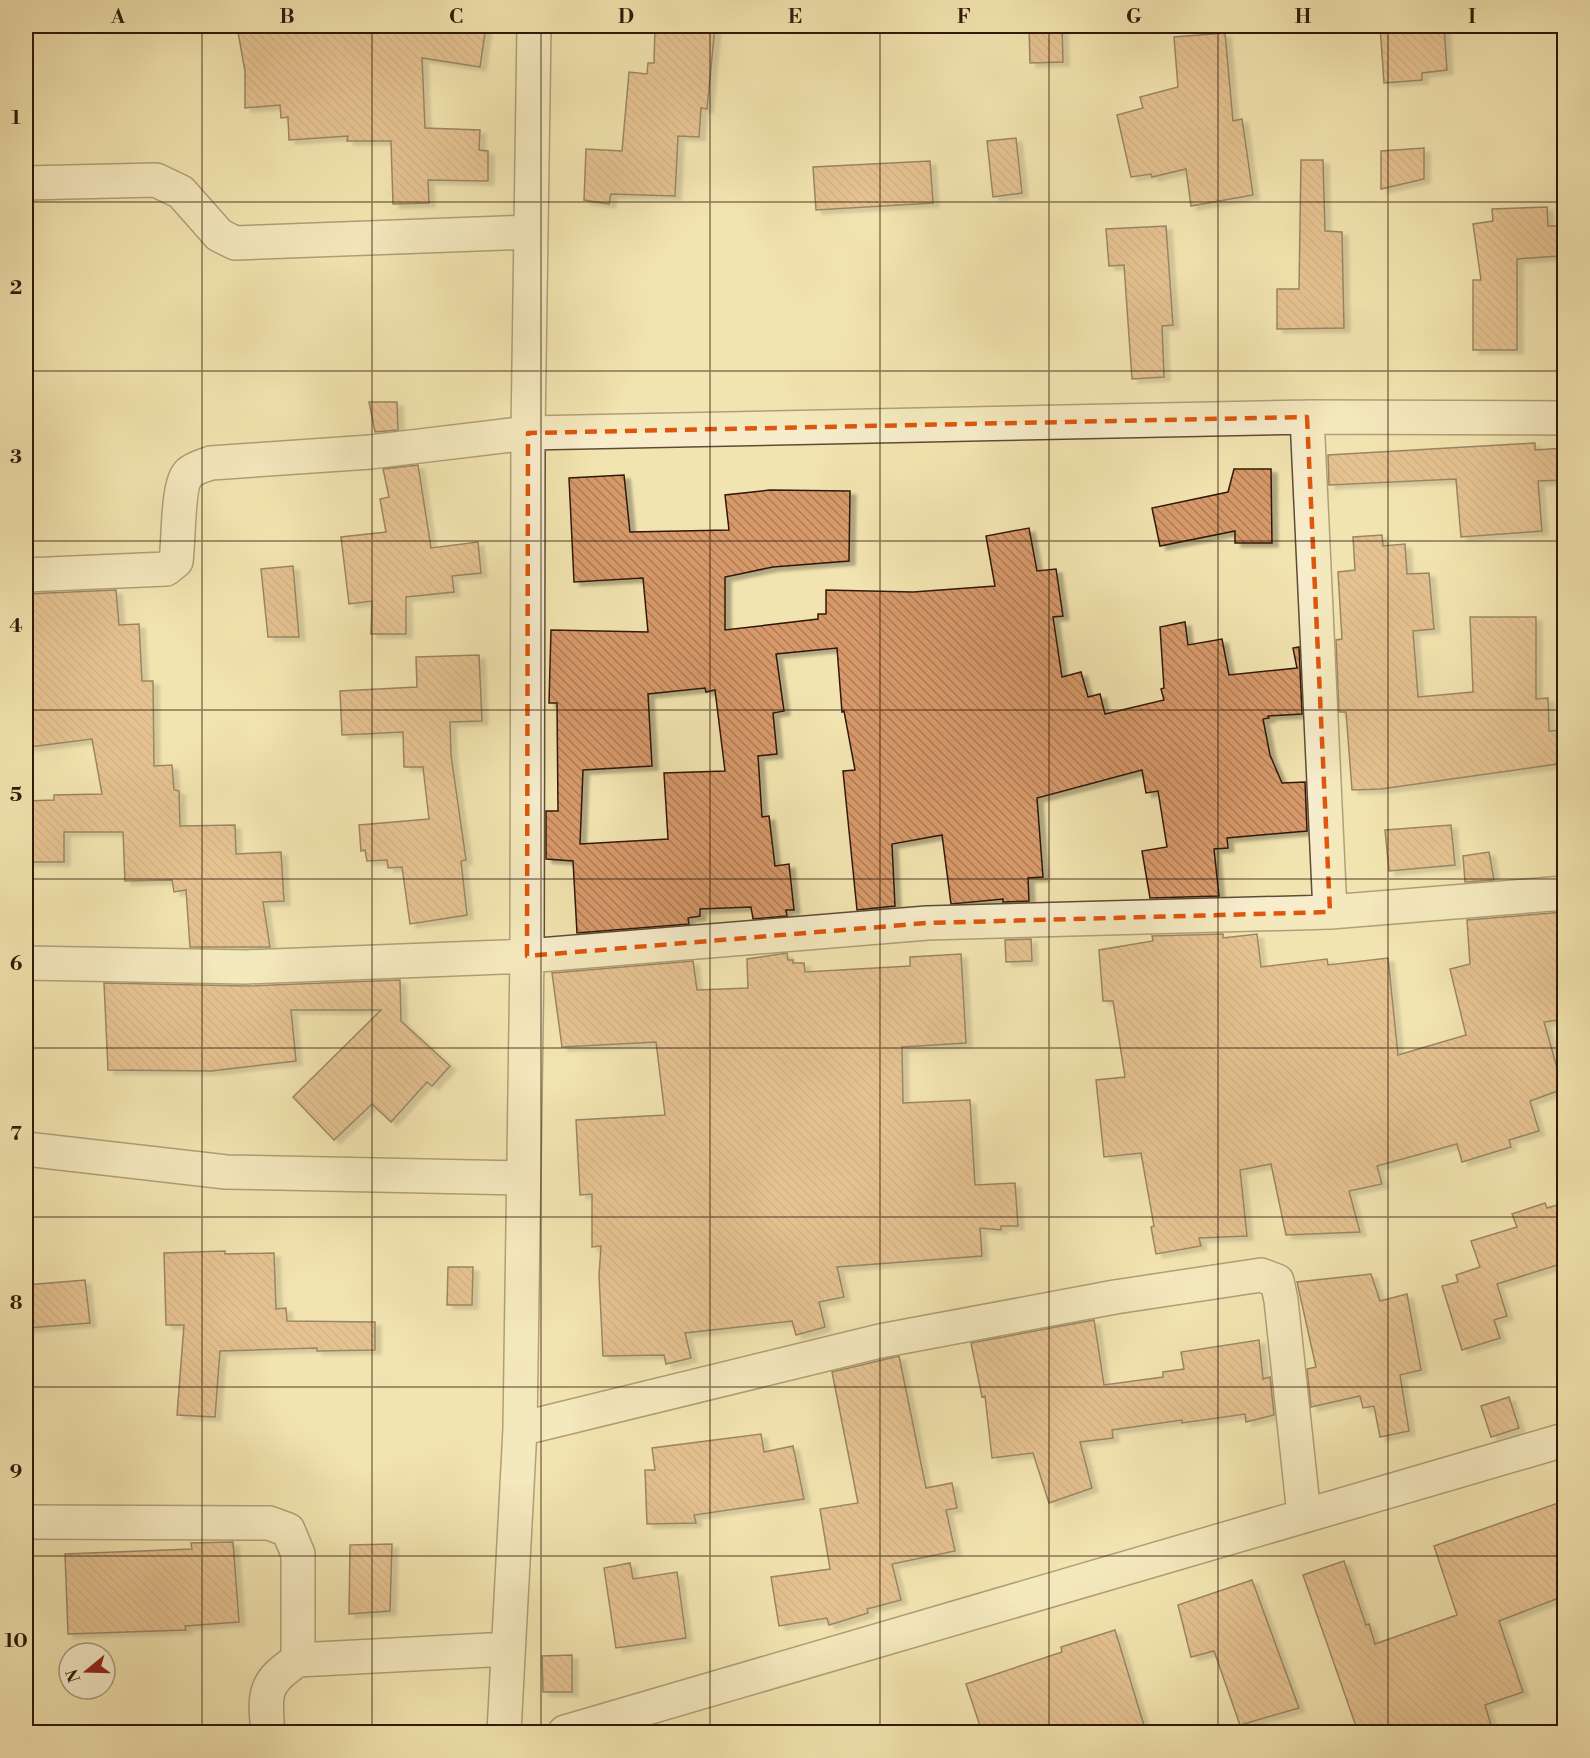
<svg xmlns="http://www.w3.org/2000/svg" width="1590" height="1758" font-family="'Libre Bodoni',serif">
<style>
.building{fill:url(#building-back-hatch);stroke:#301909;stroke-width:1.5;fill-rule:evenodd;filter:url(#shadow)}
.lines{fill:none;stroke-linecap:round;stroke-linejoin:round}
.minor-casing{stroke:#604c33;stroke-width:36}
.minor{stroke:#f7edcc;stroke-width:33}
.marked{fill:none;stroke:#df560c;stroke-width:4.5;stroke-dasharray:12 8;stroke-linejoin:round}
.grid{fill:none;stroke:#301909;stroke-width:1.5;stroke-opacity:0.55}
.neatline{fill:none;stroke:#301909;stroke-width:2}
.grid-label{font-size:20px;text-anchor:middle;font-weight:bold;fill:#301909}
</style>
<defs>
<pattern id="building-back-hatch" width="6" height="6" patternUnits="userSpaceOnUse" patternTransform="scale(1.5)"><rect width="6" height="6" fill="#d7996a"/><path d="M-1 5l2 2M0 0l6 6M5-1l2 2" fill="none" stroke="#af7c55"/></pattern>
<filter id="shadow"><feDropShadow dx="6" dy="4" stdDeviation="1.5" flood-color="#0004"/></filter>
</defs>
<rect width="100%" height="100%" fill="#f2e4b0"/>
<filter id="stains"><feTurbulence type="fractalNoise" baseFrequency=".00333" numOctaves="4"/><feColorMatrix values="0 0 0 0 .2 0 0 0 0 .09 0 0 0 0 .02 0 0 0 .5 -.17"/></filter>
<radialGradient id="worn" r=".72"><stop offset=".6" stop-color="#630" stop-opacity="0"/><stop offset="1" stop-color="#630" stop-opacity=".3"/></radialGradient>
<path class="building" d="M280,26h41l1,4 58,-4h106l-6,41 -58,-9 3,70 55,2 -1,20 9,1v30l-60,-1 1,23 -36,1 -2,-63h-44l1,-5 -59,4 -1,-23 -7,1 -1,-13 -35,3v-37l-7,-39z
M655,26h60l-8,83 -6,-1 -2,29 -21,-1 -3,60 -64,-2 -2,10 -25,-4 2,-51 36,2 7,-79 18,2 1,-11h6z
M1029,26h33l1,36 -33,1z
M1380,26h64l3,44 -25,3v7l-38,3z
M1225,33l8,88 9,-2 11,76 -62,11 -5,-37 -34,8 -1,-3 -20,3 -14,-62 26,-7 -3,-11 38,-10 -4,-50z
M1016,138l6,55 -29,4 -6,-56z
M1424,148v31l-43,10v-38z
M1301,160h22l2,71 17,1 2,96 -67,1v-40h22z
M930,161l3,42 -117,7 -3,-43z
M1547,207l1,19h10l1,30 -42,3v91h-44v-70h8l-8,-56 20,-3 -1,-12z
M1166,226l7,99 -11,1 2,51 -32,2 -8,-114 -15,1 -3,-37z
M369,402h28l1,28 -23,2z
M1535,443v7l29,-2v32l-26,1 4,50 -81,6 -5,-58 -127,6 -1,-30z
M418,465l13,83 47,-6 3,31 -29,3 2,16 -48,5v37h-35l1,-33 -23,3 -8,-67 45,-5 -6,-33 9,-2 -6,-28z
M1234,469h37l1,74h-37v-12l-75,15 -8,-38 76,-16z
M624,475l6,57 99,-2 -4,-35 45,-5 80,1 -1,70 -76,6 -48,10v53l93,-11v-5h8v-24l87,2 82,-6 -9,-50 43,-8 8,43 19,-2 7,47 -10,1 9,60 19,-5 7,25 12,-3 5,20 59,-14 -3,-11 3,-1 -4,-61 25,-5 3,23 34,-6 7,36 68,-7 -4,-20 6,-1 3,67 -34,2 1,2 -6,1 7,36 12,28 23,-1 2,49 -80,7 1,10 -14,1 5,47 -69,2 -8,-47 25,-4 -9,-56 -12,2 -4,-23 -105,28 6,79 -15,1 1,23 -26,1v-3l-52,5 -9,-69 -50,9 3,62 -38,4 -14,-139 12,-1 -11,-59 -2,1 -5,-64 -61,6 8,57 -11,2 4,41 -19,2 4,61 7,-1 6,50 14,-2 5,46h-8l1,6 -34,3 -2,-12 -51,2v7l-12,2 1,6 -112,9 -4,-72 -27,-2v-48h12l-1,-108h-8l2,-73 97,2 -5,-54 -69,4 -5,-104zM705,688l1,4 9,-2 10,81 -61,2 4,66 -88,5 3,-74 69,-4 -4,-72z
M1382,535l1,11 22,-2 2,30 22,-1 5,56 -21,2 5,66 55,-5 -3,-75h66v82l12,-1 1,33 15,-1v33l-183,26 -29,1 -6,-78h-7l-3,-72 6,-1 -4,-67 17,-2 -2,-33z
M293,566l6,71h-31l-7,-68z
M116,590l3,35 20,-1 3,57h11l1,85 18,-1 2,25 5,1 1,35 55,-1 1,29 45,-2 3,49 -21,1 7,45h-80l-4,-57 -12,2 -2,-12 -47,1 -2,-49h-59v30h-38v-61l28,-1v-5l48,-1 -10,-55 -63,8 -3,-26v-127z
M479,655l3,66 -32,1 1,33 15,105 -5,1 6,54 -57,9 -8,-57 -14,1 -1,-8 -20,1 -2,-11 -4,1 -2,-26 70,-6 -6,-52h-19l-1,-35 -61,3 -2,-44 77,-4 -1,-30z
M1451,825l4,40 -66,6 -4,-41z
M1489,852l5,28 -29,2 -2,-26z
M1564,912v107l-20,3 19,67 -33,12 9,30 -30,9 2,7 -49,15 -5,-18 -80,22 5,18 -33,7 11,41 -74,3 -15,-71 -31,6 7,66 -48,2 2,8 -45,8 -5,-27 3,-1 -13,-73 -37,4 -8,-77 29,-3 -12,-76h-10l-4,-51 54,-9 -1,-5 71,-2v4l34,-4 4,33 66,-8 1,6 60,-7 10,97 68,-20 -16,-66 20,-5 -3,-44z
M1031,939l1,22 -26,1 -1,-22z
M787,953l1,7h5v3h11l1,9 105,-6v-9l51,-3 5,89 -64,4 1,56 67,-3 5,85 40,-2 3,43h-17v4l-21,-2 2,28 -145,11 7,30 -25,5 6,25 -29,8 -4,-14 -107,12 6,25 -25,6 -2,-9 -61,1 -4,-80 2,-30 -9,1v-53l-12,1 -4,-75 89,-5 -9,-73 -94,5 -10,-74 141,-12 4,29 51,-2 -1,-29z
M400,980l1,41 49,45 -18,20 -5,-4 -36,40 -19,-18 -38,36 -41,-43 88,-87h-90l5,51 -85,10 -103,-1 -4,-87 143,3z
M1545,1203l2,5 17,-5v60l-67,21 10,32 -13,4 6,18 -38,12 -20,-64 16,-4 -2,-7 24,-8 -9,-26 46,-14 -5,-13z
M225,1251v3l49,-1 2,56 10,-1 1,13 88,1v28l-58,1v-3l-97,3 -5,66 -38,-2 7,-90h-18l-2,-72z
M448,1267h25l-1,38h-25z
M1371,1274l9,27 27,-7 14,76 -21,5 9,56 -29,6 -6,-31 -11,2 -3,-12 -49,11 -4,-38 9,-2 -19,-85z
M85,1280l5,43 -63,5 -1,-43z
M1094,1320l10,65 59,-8v-5l21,-3 -3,-17 78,-12 4,39 7,-2 4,38 -28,7 -1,-8 -63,9v-3l-70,10 1,8 -33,4 12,46 -43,15 -16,-50 -41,5 -7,-62 -3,1 -11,-54z
M899,1356l27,132 26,-5 5,25 -11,2 9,41 -63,13 9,36 -34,9 1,4 -39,12 -2,-7 -48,8 -8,-49 59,-8 -10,-60 38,-6 -26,-131z
M1509,1397l10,31 -28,9 -10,-31z
M761,1434l3,18 29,-6 11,53 -110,16 2,8 -49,1 -2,-54h10l-3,-22z
M1564,1501v95l-65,25 24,71 -38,13 8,27h-135l-55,-157 41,-14 22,64 3,-1 6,20 82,-29 -23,-69z
M233,1542l6,80 -54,4 1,4 -118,4 -3,-80 127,-5 -1,-6z
M392,1544l-2,67 -41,3 1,-69z
M630,1563l3,16 44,-7 9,66 -70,10 -12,-80z
M1252,1580l47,128 -59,17 -26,-74 -23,6 -13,-52z
M1115,1630l31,102h-164l-16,-48 96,-32 -1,-5z
M572,1655v37h-29l-1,-36z"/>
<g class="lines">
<g class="minor-casing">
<path id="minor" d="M26,183l130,-3 25,12 38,43 16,8 296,-11
M1307,417l23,495
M26,575l140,-6 10,-8c3,-20 1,-77 13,-88 5,-5 16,-8 22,-10l159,-11 158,-19 779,-16 257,1
M26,963l220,4 281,-11 400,-33 403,-11 234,-19
M26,1149l200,23 297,6
M520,1429l360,-88 235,-44 146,-22 16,6 4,19 23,215
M26,1522l243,1 19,7 10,24v106
M268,1732c-4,-39 -4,-50 30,-72l210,-11
M504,1732l16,-303 7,-473 1,-523 6,-407
M565,1732l999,-292"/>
</g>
<use href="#minor" class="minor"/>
</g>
<path d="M0 0H1590V1758H0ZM1307,417l23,495 -403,11 -400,33 1,-523z" fill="#f2e4b0" fill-opacity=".55" fill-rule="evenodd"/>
<path class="marked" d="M1307,417l23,495 -403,11 -400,33 1,-523z"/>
<path class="grid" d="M202,26v1706M372,26v1706M541,26v1706M710,26v1706M880,26v1706M1049,26v1706M1218,26v1706M1388,26v1706M26,202h1538M26,371h1538M26,541h1538M26,710h1538M26,879h1538M26,1048h1538M26,1217h1538M26,1387h1538M26,1556h1538"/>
<rect width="1590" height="1758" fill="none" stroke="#f2e4b0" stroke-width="66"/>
<g transform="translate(87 1671) rotate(251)"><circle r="28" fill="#f7edcc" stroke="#a7987e" stroke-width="1.5"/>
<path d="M0-4.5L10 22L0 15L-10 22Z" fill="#8f2418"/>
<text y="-9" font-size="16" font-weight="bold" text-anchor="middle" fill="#301909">N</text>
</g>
<rect x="33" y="33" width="1524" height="1692" class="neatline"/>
<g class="grid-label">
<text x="118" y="23">A</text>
<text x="287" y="23">B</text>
<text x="456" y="23">C</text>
<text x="626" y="23">D</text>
<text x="795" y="23">E</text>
<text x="964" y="23">F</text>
<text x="1134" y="23">G</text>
<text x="1303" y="23">H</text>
<text x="1472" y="23">I</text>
<text x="16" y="124">1</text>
<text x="16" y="294">2</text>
<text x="16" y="463">3</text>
<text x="16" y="632">4</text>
<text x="16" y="801">5</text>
<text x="16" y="970">6</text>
<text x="16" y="1140">7</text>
<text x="16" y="1309">8</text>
<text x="16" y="1478">9</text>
<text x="16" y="1647">10</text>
</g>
<rect width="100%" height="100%" filter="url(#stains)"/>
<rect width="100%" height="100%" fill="url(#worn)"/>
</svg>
